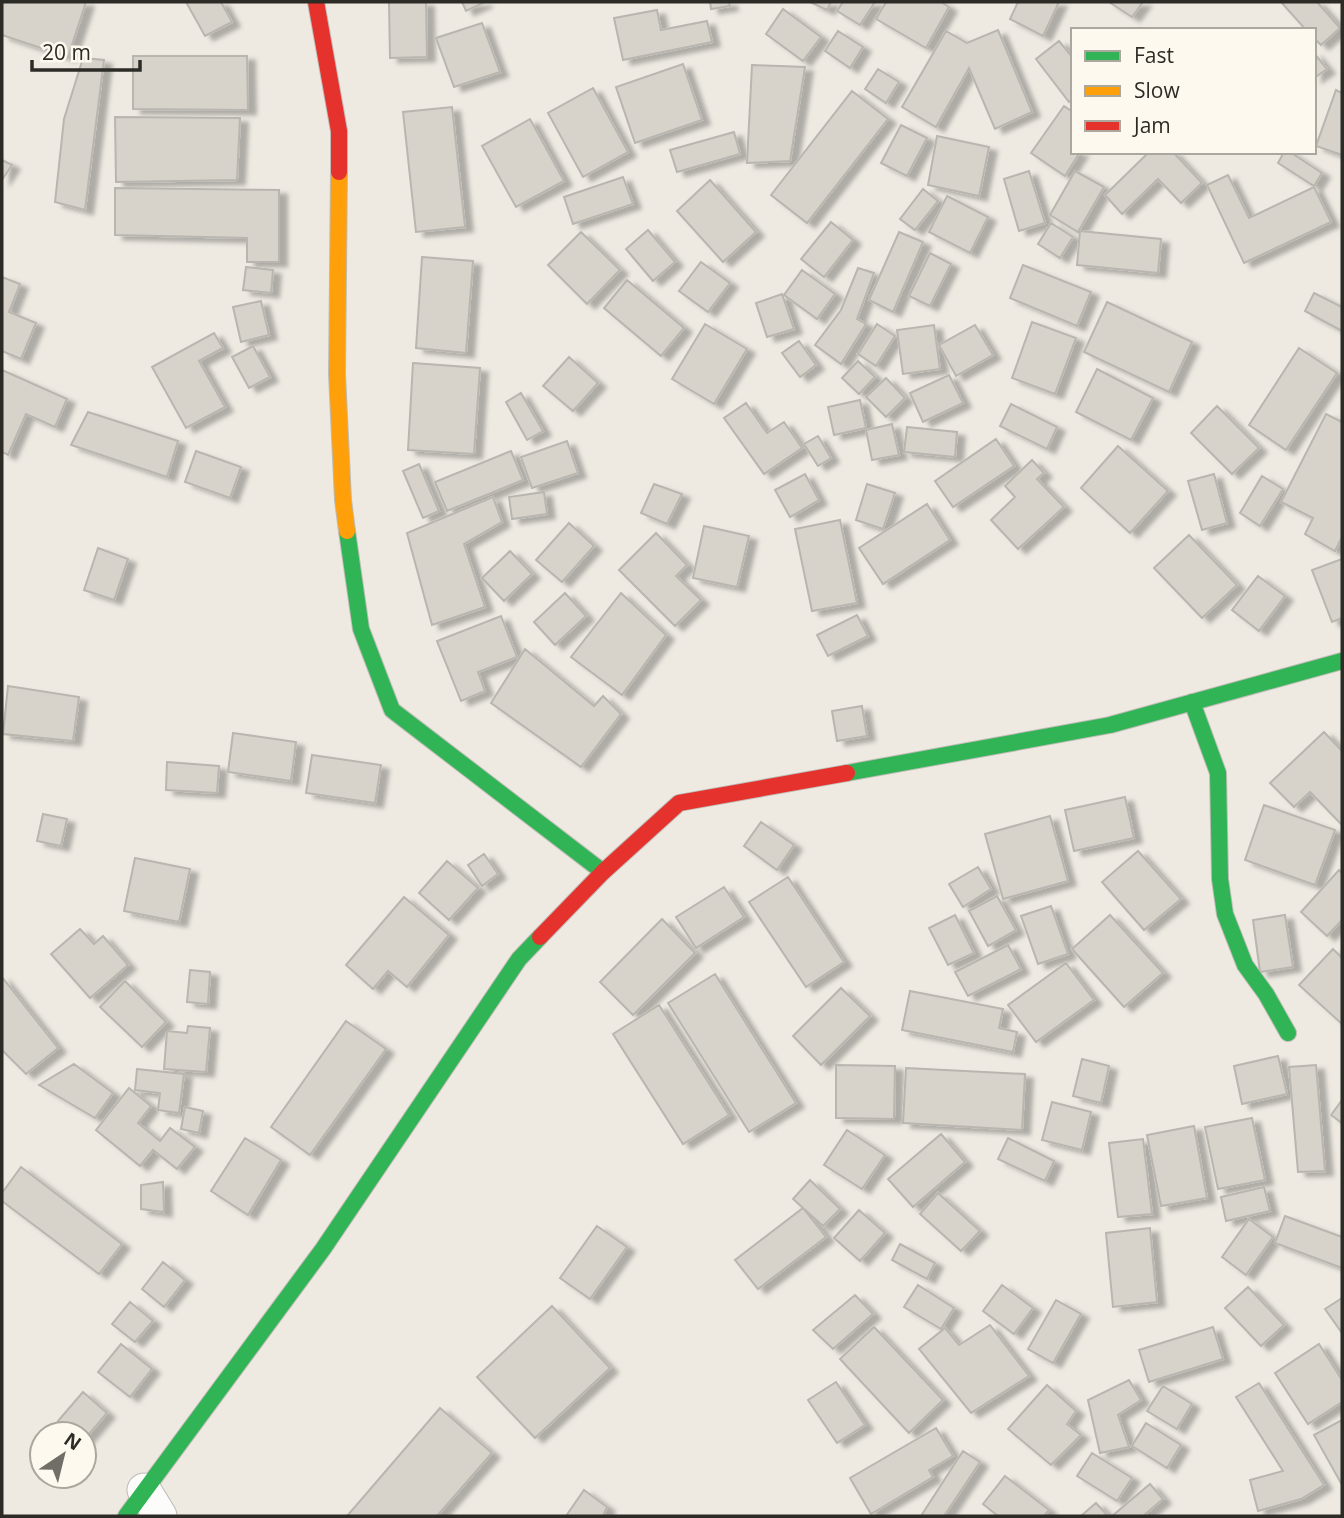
<svg xmlns="http://www.w3.org/2000/svg" width="1344" height="1518" font-family="'Open Sans',sans-serif">
<style>
.building{fill:#d7d2ca;stroke:#b9b6b0;stroke-width:2;filter:url(#shadow)}
.lines{fill:none;stroke-linecap:round;stroke-linejoin:round}
.street-casing{stroke:#bfbcb7;stroke-width:35}
.fast-casing{stroke:#bfbcb7;stroke-width:18}
.slow-casing{stroke:#bfbcb7;stroke-width:18}
.jam-casing{stroke:#bfbcb7;stroke-width:18}
.street{stroke:#fcfcfb;stroke-width:33}
.fast{stroke:#30b455;stroke-width:16}
.slow{stroke:#ff9f0a;stroke-width:16}
.jam{stroke:#e5322d;stroke-width:16}
</style>
<defs>
<filter id="shadow"><feDropShadow dx="8" dy="4.5" stdDeviation="2" flood-color="#0004"/></filter>
</defs>
<rect width="100%" height="100%" fill="#eeeae2"/>
<path class="building" d="M2,2h84l-18,55 -66,-22z
M186,2h35l11,20 -27,14z
M389,2h37l1,55 -37,1z
M462,2h23l-19,9z
M710,2h19l1,4 -19,3z
M810,2h21l-4,8z
M843,2h32l-15,23 -23,-14z
M886,2h55l8,5 -23,41 -50,-29z
M1018,2h41l-16,34 -33,-17z
M1109,2h34l-11,15z
M1281,2h36l23,26 -19,17 -7,-7v-8h-8z
M783,9l38,28 -18,24 -37,-27z
M657,10l4,20 46,-9 5,21 -89,18 -9,-42z
M482,23l18,49 -46,15 -18,-49z
M998,30l34,82 -37,17 -26,-61 -33,59 -34,-20 44,-76 21,12z
M838,31l25,16 -13,21 -25,-17z
M1059,41l14,17v42l-4,2 -33,-43z
M1314,53l13,16 -13,9z
M133,56h114l1,54 -115,-1z
M83,58l21,2 -19,150 -30,-8 9,-83z
M683,64l19,56 -67,23 -19,-56z
M752,65l53,2 -15,94 -43,2z
M878,69l21,13 -13,21 -21,-14z
M593,88l35,64 -45,25 -35,-64z
M1336,90l6,3v62l-26,-9z
M852,91l36,28 -81,104 -36,-28z
M1064,106l9,6v40h7l-15,24 -34,-23z
M452,107l13,120 -49,5 -13,-120z
M115,117l125,1 -3,62 -121,2z
M530,119l34,62 -48,26 -34,-61z
M901,125l26,13 -20,38 -26,-13z
M734,132l6,22 -63,18 -7,-22z
M937,136l52,11 -10,49 -51,-11z
M1149,152h24l29,31 -21,20 -23,-24 -36,35 -17,-19z
M1284,152h6l32,21 -8,13 -36,-23z
M2,160l10,5 -10,15z
M1029,171l16,52 -26,8 -15,-52z
M1075,171l29,16 -26,45 -28,-17z
M1228,175l21,43 65,-31 17,35 -87,41 -37,-78z
M623,177l10,27 -60,20 -9,-27z
M710,180l46,52 -33,30 -46,-51z
M115,188l164,2v72h-32v-24l-132,-3z
M923,189l15,12 -23,29 -15,-11z
M947,196l41,21 -18,36 -41,-21z
M831,222l22,18 -29,37 -23,-18z
M1051,223l22,14 -13,21 -22,-14z
M648,230l27,32 -22,19 -27,-32z
M1080,231l81,8 -3,34 -81,-8z
M581,232l39,38 -33,34 -39,-39z
M899,232l24,10 -30,70 -24,-12z
M930,253l21,11 -21,42 -21,-10z
M422,257l51,4 -7,92 -50,-5z
M701,262l29,21 -22,29 -29,-21z
M1023,265l68,27 -14,34 -67,-28z
M246,267l27,3 -2,23 -28,-3z
M858,268l16,5 -17,46 9,5 -25,40 -26,-19 26,-35z
M802,270l33,24 -18,25 -33,-24z
M2,277l18,7 -11,28 27,11 -15,36 -19,-8z
M627,280l57,48 -23,28 -57,-48z
M1314,293l28,14v24l-37,-20z
M782,294l12,35 -27,8 -11,-34z
M261,301l8,34 -28,7 -8,-35z
M1107,302l85,40 -23,50 -85,-40z
M1032,322l44,16 -21,56 -43,-16z
M705,324l42,25 -33,55 -42,-25z
M877,324l18,12 -19,30 -18,-12z
M934,325l6,44 -37,5 -6,-44z
M975,325l18,30 -37,21 -17,-31z
M214,333l9,15 -24,13 26,46 -39,21 -34,-61z
M799,341l17,24 -16,12 -18,-24z
M253,346l17,31 -21,11 -17,-31z
M1299,348l38,25 -51,77 -37,-25z
M569,357l29,26 -25,28 -30,-25z
M858,361l17,16 -16,17 -17,-16z
M413,363l67,5 -6,86 -66,-4z
M1097,369l56,29 -22,42 -55,-28z
M2,370l65,29 -12,28 -29,-13 -18,41 -6,-3z
M949,375l14,28 -40,19 -13,-29z
M886,378l19,20 -19,19 -20,-20z
M521,393l22,38 -16,9 -21,-38z
M860,400l6,28 -32,7 -6,-28z
M746,403l21,30 17,-11 18,26 -38,26 -40,-56z
M1011,404l46,23 -10,22 -47,-23z
M1217,406l42,42 -27,26 -41,-41z
M88,412l90,29 -11,36 -96,-32z
M1326,414l16,8v115l-7,14 -30,-17 8,-16 -32,-16z
M892,424l7,31 -27,5 -6,-30z
M907,427l50,5 -2,25 -51,-5z
M818,436l13,22 -13,8 -14,-22z
M996,439l18,27 -61,41 -18,-26z
M567,441l11,32 -46,15 -11,-31z
M1118,446l50,45 -38,42 -49,-45z
M196,451l45,16 -11,31 -45,-16z
M511,451l12,29 -76,31 -12,-29z
M1032,460l12,13 -7,6 27,28 -46,42 -27,-29 24,-23 -10,-11z
M419,464l20,47 -16,7 -20,-47z
M805,474l14,26 -29,17 -15,-27z
M1214,474l13,49 -25,7 -14,-49z
M1262,476l21,13 -23,37 -20,-13z
M654,484l28,10 -15,30 -26,-11z
M867,484l28,9 -12,36 -27,-9z
M544,492l3,22 -35,5 -3,-22z
M493,497l9,25 -38,22 21,63 -53,18 -25,-92z
M927,504l23,36 -67,44 -24,-36z
M840,520l17,83 -45,8 -17,-82z
M569,523l25,23 -32,36 -26,-22z
M704,526l45,10 -12,51 -44,-9z
M656,533l31,32 -11,11 25,24 -26,26 -56,-56z
M1189,535l48,50 -35,33 -48,-50z
M98,548l30,11 -14,41 -30,-10z
M510,551l22,23 -28,27 -22,-23z
M1342,559v59l-10,4 -20,-52z
M1258,576l27,20 -26,35 -27,-21z
M565,593l21,23 -31,29 -21,-23z
M621,593l45,42 -44,60 -51,-38z
M857,615l11,21 -40,20 -11,-21z
M501,616l16,41 -39,15 7,19 -24,10 -24,-60z
M525,649l69,57 9,-10 18,18 -40,53 -90,-64z
M8,686l71,11 -6,44 -70,-7z
M862,706l5,30 -30,5 -5,-30z
M1324,732l18,19v74l-32,-33 -16,15 -24,-24z
M233,733l63,9 -5,39 -63,-9z
M312,755l69,10 -6,38 -69,-10z
M167,762l52,4 -2,27 -51,-3z
M1125,797l9,41 -60,13 -9,-41z
M1264,805l71,25 -20,55 -70,-25z
M43,814l24,5 -6,27 -24,-5z
M1050,816l18,65 -65,18 -18,-65z
M761,822l33,23 -17,25 -33,-24z
M1138,851l43,48 -37,31 -42,-48z
M484,854l14,20 -16,12 -14,-21z
M135,858l55,11 -11,53 -55,-11z
M447,861l31,27 -29,32 -30,-27z
M978,867l13,22 -28,18 -14,-23z
M1339,870l3,3v47l-15,16 -26,-24z
M788,877l56,85 -38,25 -57,-85z
M724,887l20,30 -48,31 -20,-31z
M997,896l19,34 -28,16 -19,-35z
M404,897l45,38 -42,52 -19,-16 -15,18 -27,-24z
M1051,906l17,48 -30,10 -17,-48z
M955,915l19,38 -26,12 -19,-37z
M1110,915l53,58 -39,34 -52,-58z
M1285,915l8,52 -33,5 -7,-52z
M662,919l33,34 -62,62 -33,-33z
M80,929l14,15 9,-8 25,29 -38,33 -39,-44z
M1008,945l13,24 -53,27 -13,-24z
M1333,949l9,9v66l-43,-39z
M1066,963l28,37 -58,42 -28,-37z
M190,970l20,2 -2,32 -21,-2z
M715,974l81,129 -47,29 -81,-129z
M2,977l56,71 -32,26 -24,-24z
M125,981l41,41 -24,25 -42,-40z
M841,988l29,28 -49,49 -28,-29z
M910,991l93,18 -4,19 18,4 -4,20 -111,-22z
M659,1005l70,110 -46,29 -70,-110z
M346,1021l40,28 -76,106 -39,-28z
M188,1026l22,2 -4,44 -42,-3 3,-38 20,2z
M1278,1056l9,38 -45,10 -8,-38z
M1082,1059l27,7 -8,37 -28,-7z
M74,1064l39,29 -18,25 -56,-33z
M836,1065l59,1 -1,53 -58,-1z
M1316,1065l9,106 -27,1 -9,-105z
M906,1068l119,6 -3,56 -119,-7z
M137,1069l47,5 -5,39 -21,-3 2,-17 -25,-3z
M129,1088l22,18 -13,17 22,18 10,-13 25,19 -18,22 -24,-19 -13,16 -44,-36z
M1342,1100v23l-11,-8z
M1052,1102l39,10 -9,38 -40,-10z
M185,1107l18,4 -4,22 -18,-4z
M1252,1118l13,62 -47,9 -13,-62z
M1194,1126l13,72 -46,8 -14,-71z
M847,1130l38,25 -23,34 -38,-24z
M941,1134l24,28 -52,45 -25,-28z
M245,1138l36,22 -33,55 -37,-24z
M1008,1138l46,23 -9,20 -47,-22z
M1143,1139l9,75 -34,3 -9,-74z
M21,1167l101,77 -23,30 -97,-73v-8z
M810,1180l30,29 -17,17 -30,-27z
M163,1182l1,30 -23,-3v-24z
M1264,1187l6,24 -44,10 -5,-24z
M938,1193l42,38 -19,20 -41,-37z
M803,1208l23,29 -68,52 -23,-29z
M859,1210l26,23 -25,28 -26,-23z
M1285,1216l57,21v31l-67,-25z
M1249,1219l24,18 -27,38 -24,-18z
M597,1226l30,21 -37,52 -30,-21z
M1150,1228l7,74 -44,5 -7,-74z
M900,1244l35,19 -8,16 -35,-19z
M163,1262l22,18 -21,27 -22,-18z
M918,1285l36,23 -13,21 -37,-22z
M1002,1285l31,23 -19,26 -31,-23z
M1248,1287l36,38 -23,21 -36,-38z
M855,1295l18,19 -40,35 -20,-19z
M1342,1298v35l-17,-24z
M1056,1300l25,14 -28,49 -25,-14z
M130,1302l23,19 -18,21 -23,-18z
M552,1306l58,62 -75,70 -58,-61z
M990,1325l39,51 -58,37 -52,-64 26,-21 14,17z
M874,1327l69,73 -34,33 -69,-74z
M1213,1327l10,32 -74,23 -10,-32z
M121,1344l31,25 -22,28 -32,-25z
M1319,1344l23,36v22l-34,22 -33,-51z
M1129,1380l12,20 -23,15 11,32 -29,6 -12,-53z
M836,1382l29,43 -28,18 -29,-43z
M1259,1383l65,102 -23,14 -43,12 -8,-31 33,-9 -47,-74z
M1047,1385l29,26 -9,13 14,11 -30,30 -43,-36z
M1163,1386l29,18 -15,25 -30,-18z
M83,1392l24,21 -23,27v-6h-11l-15,-13z
M440,1408l52,45 -55,63h-90z
M1342,1420v65l-28,-50z
M1146,1423l35,22 -14,23 -35,-22z
M936,1428l17,28 -24,14 4,7 -62,37 -21,-36z
M963,1451l17,11 -36,54h-23z
M1092,1453l40,25 -15,23 -40,-25z
M1005,1476l44,34 -5,6h-46l-15,-12z
M1150,1484l13,15 -20,17h-31z
M584,1490l23,17 -4,9h-37z
M1096,1503l12,13h-25l-1,-1z"/>
<g class="lines">
<g class="street-casing">
<path id="street" d="M144,1490l16,26"/>
</g>
<g class="fast-casing">
<path id="fast" d="M347,531l14,98 31,81 211,162
M1192,702l26,71 2,106 5,35 20,51 21,29 22,39
M847,773l263,-48 232,-64
M126,1516l197,-267 196,-290 21,-22"/>
</g>
<g class="slow-casing">
<path id="slow" d="M339,172l-2,202 6,126 4,31"/>
</g>
<g class="jam-casing">
<path id="jam" d="M316,2l23,129v41
M540,937l63,-65 76,-69 168,-30"/>
</g>
<use href="#street" class="street"/>
<use href="#fast" class="fast"/>
<use href="#slow" class="slow"/>
<use href="#jam" class="jam"/>
</g>
<rect width="1344" height="1518" fill="none" stroke="#2d2b26" stroke-width="7"/>
<rect x="1071" y="28" width="245" height="126" fill="#fef9ee" stroke="#aaa79e" stroke-width="2"/>
<rect x="1085" y="51" width="35" height="10" fill="#30b455" stroke="#aaa79e" stroke-width="2"/>
<text x="1134" y="63" font-size="21" fill="#2d2b26">Fast</text>
<rect x="1085" y="86" width="35" height="10" fill="#ff9f0a" stroke="#aaa79e" stroke-width="2"/>
<text x="1134" y="98" font-size="21" fill="#2d2b26">Slow</text>
<rect x="1085" y="121" width="35" height="10" fill="#e5322d" stroke="#aaa79e" stroke-width="2"/>
<text x="1134" y="133" font-size="21" fill="#2d2b26">Jam</text>
<g transform="translate(63 1455) rotate(35)"><circle r="33" fill="#fef9ee" stroke="#aaa79e" stroke-width="2"/>
<path d="M0-5L12 26L0 18L-12 26Z" fill="#716e68"/>
<text y="-10" font-size="19" font-weight="bold" text-anchor="middle" fill="#2d2b26">N</text>
</g>
<path d="M32 60v10h108v-10" fill="none" stroke="#2d2b26" stroke-width="3.5"/>
<text x="42" y="60" font-size="21" fill="#2d2b26" stroke="#fef9ee" stroke-width="5" paint-order="stroke">20 m</text>
</svg>
